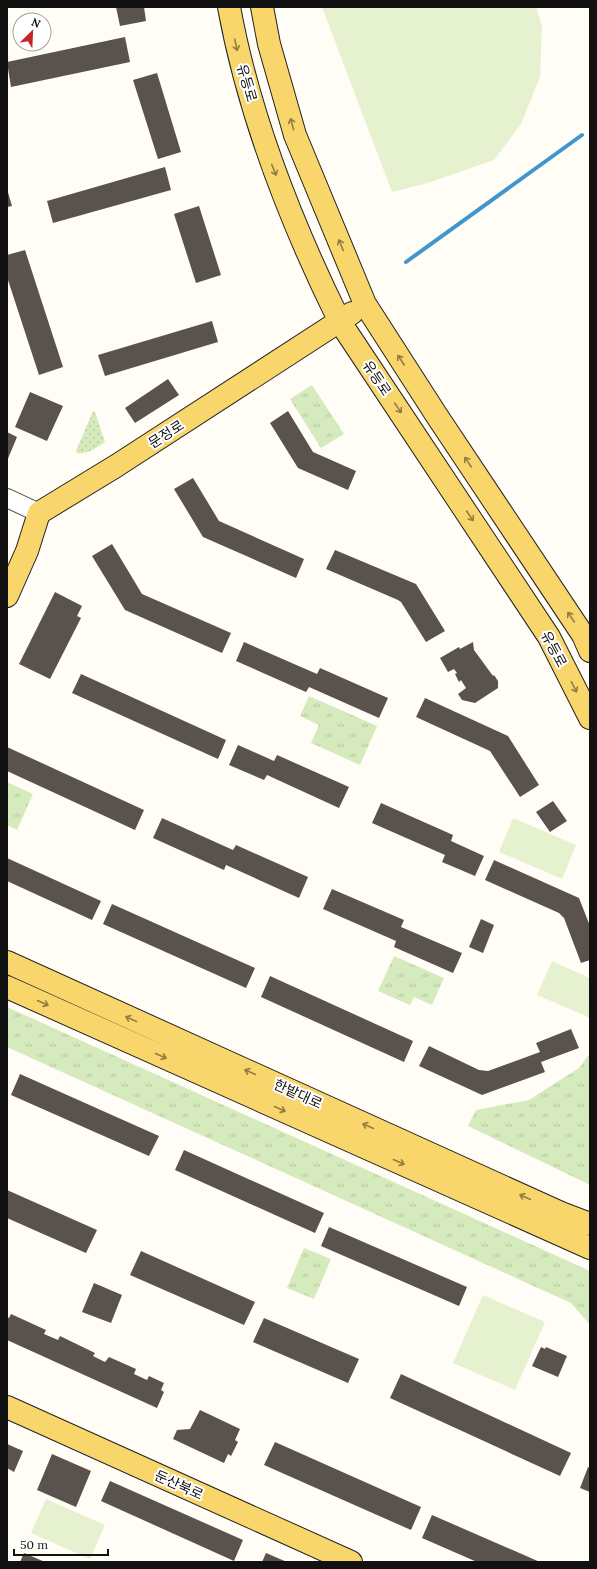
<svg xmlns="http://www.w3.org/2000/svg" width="597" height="1569" font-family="Lora,'Noto Sans KR',serif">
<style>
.grass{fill:url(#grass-dots)}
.park{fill:url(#park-tufts)}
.pitch{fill:#e6f2cf}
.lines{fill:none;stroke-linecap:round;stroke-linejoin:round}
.stream{stroke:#3f96cf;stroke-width:4}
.building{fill:#5a524d}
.minor-casing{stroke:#444;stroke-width:20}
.major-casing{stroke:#222;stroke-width:24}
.minor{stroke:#fff;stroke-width:18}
.major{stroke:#f9d66b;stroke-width:22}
.oneway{stroke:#917d42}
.labels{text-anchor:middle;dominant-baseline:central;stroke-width:4;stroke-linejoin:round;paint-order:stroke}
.street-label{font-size:14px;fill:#111;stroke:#fff}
</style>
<defs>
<pattern id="grass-dots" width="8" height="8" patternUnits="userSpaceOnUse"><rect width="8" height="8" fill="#d5ebbd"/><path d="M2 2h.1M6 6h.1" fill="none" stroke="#b6c8a1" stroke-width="1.8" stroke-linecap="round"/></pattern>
<pattern id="park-tufts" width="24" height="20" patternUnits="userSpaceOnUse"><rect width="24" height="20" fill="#d5ebbd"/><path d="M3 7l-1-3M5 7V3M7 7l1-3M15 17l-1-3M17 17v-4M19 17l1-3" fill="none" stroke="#b6c8a1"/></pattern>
</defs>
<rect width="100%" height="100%" fill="#fffdf5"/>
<path class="grass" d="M93,411l2,1 10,30c-8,5 -18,13 -28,11l-1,-2z"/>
<path class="park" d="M312,385l32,49 -23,14 -31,-49z
M309,696l68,30 -17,39 -49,-22 8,-18 -19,-9z
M7,782l26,12 -16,36 -10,-5z
M394,956l50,22 -12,27 -18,-8 -4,8 -32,-14z
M7,1007l583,264v54l-19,-22 -564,-256z
M590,1053v132l-122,-59 8,-16 53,-10 50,-32z
M304,1248l27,11 -17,40 -27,-11z"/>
<path class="pitch" d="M322,7h214l6,19 -2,51 -19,47 -27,36 -66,23 -36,9z
M513,818l63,27 -14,34 -63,-27z
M552,961l38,17v40l-53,-23z
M483,1295l62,27 -30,68 -62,-27z
M46,1499l59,26 -15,34 -59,-26z"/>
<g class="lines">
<path class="stream" d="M406,262l176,-127"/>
</g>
<path class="building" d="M116,7h28l2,14 -26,5z
M125,37l5,25 -119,25 -4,-25z
M157,73l24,79 -23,7 -25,-79z
M165,167l6,23 -118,33 -6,-22z
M7,189l5,17 -5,1z
M199,206l22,69 -25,8 -22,-69z
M25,250l38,117 -24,8 -32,-98v-22z
M212,321l6,21 -113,34 -7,-21z
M168,379l11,16 -44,28 -10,-15z
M30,392l33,14 -16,35 -32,-14z
M288,411l25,41 43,19 -8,19 -50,-22 -28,-45z
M7,432l10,5 -10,24z
M193,478l26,43 85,38 -8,19 -93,-41 -29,-48z
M112,544l30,50 89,39 -9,20 -97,-43 -33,-54z
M335,550l81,34 29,47 -19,11 -25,-40 -3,-2 -72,-31z
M55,592l27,14 -5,10 4,2 -31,61 -31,-15z
M244,642l73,32 3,-6 68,30 -9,20 -70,-31 -3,5 -70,-31z
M473,642l1,8 19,26 1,-1 4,6v7l-23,15 -13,-3 -4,-6 8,-6 -5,-8 -2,2 -4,-8 2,-1 -3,-4 -6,3 -8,-14 19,-11 1,2z
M81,674l145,66 -8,19 -146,-66z
M425,698l83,38 31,49 -19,12 -30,-46 -74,-34z
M238,745l36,16 3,-6 72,32 -10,21 -72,-33 -3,5 -35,-15z
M7,747l137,63 -9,20 -128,-59z
M553,801l14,20 -17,11 -14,-20z
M381,803l72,32 -2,6 33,15 -9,20 -33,-14 3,-7 -73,-32z
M162,818l71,32 3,-5 72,32 -9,21 -73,-33 -2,5 -71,-32z
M7,858l94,43 -9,19 -85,-39z
M494,860l85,38 11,28v34l-9,3 -17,-45 -5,-5 -74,-33z
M332,889l72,31 -3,7 61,26 -9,20 -59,-26 2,-6 -73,-32z
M112,904l143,64 -9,20 -143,-64z
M481,919l13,6 -11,28 -14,-6z
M270,976l143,65 -9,21 -143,-65z
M571,1029l8,19 -38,14 4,10 -63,23 -63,-29 10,-20 50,24 9,1 52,-19 -4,-9z
M20,1074l139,62 -10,20 -138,-61z
M184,1150l140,63 -9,20 -140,-63z
M7,1190l90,40 -11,23 -79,-35z
M329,1227l138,60 -8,19 -138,-60z
M141,1251l114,51 -11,23 -114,-50z
M94,1283l28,12 -11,28 -29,-11z
M11,1314l35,16 -2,4 14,6 2,-4 35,17 -2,3 12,6 4,-5 27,12 -2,5 13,6 2,-4 15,7 -3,7 3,2 -7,16 -150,-68v-23l2,1z
M264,1318l95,41 -11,24 -95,-41z
M541,1347l4,2 1,-2 21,9 -9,21 -26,-11z
M401,1374l170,79 -11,23 -170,-78z
M200,1410l40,19 -5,11 3,2 -7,14 -3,-2 -4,9 -51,-24 4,-9 13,-1z
M275,1442l146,65 -10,23 -147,-65z
M7,1444l16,7 -9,21 -7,-4z
M52,1454l39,17 -15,36 -39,-17z
M588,1467l2,1v24l-10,-4z
M110,1481l133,59 -9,21 -133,-60z
M432,1515l108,47h-63l-55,-24z
M24,1553l21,9h-25z
M266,1553l21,9h-25z"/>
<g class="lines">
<g class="minor-casing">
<path id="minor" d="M7,498l32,15"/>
</g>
<g class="major-casing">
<path id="major" d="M229,7c20,109 62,216 111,315l209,315 41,81
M262,7l7,37 26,91 70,169 72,112 146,219 7,16
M7,596l20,-45 12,-38 77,-47 236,-153
M7,962l554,251 29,11
M7,987l583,261
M7,1407l344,155"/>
</g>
<use href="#minor" class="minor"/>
<use href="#major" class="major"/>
</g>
<defs><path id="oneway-shaft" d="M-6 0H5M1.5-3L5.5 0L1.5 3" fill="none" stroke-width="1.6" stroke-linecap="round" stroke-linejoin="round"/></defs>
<g class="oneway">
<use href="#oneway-shaft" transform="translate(236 45) rotate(78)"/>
<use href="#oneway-shaft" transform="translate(292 124) rotate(-106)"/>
<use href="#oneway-shaft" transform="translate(274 170) rotate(68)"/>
<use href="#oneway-shaft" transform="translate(341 245) rotate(-112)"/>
<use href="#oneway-shaft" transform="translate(401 360) rotate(-123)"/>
<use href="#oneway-shaft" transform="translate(398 408) rotate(56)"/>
<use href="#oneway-shaft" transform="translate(468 462) rotate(-124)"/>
<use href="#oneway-shaft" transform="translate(470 516) rotate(56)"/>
<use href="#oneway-shaft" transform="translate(571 617) rotate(-124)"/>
<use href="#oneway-shaft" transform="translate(574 687) rotate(63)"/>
<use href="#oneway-shaft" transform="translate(43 1003) rotate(24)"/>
<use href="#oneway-shaft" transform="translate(131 1019) rotate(-156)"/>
<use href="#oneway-shaft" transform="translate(161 1056) rotate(24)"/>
<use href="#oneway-shaft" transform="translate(250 1072) rotate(-156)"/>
<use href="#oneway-shaft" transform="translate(280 1109) rotate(24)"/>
<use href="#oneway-shaft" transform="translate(368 1126) rotate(-156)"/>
<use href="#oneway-shaft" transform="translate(399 1162) rotate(24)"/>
<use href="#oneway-shaft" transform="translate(525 1197) rotate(-156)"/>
</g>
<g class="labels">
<g class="street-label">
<text transform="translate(247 83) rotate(74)">유등로</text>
<text transform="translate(377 378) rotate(56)">유등로</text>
<text transform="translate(166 434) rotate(-33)">문정로</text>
<text transform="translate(554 649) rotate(62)">유등로</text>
<text transform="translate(298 1094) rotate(24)">한밭대로</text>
<text transform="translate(179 1485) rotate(24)">둔산북로</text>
</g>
</g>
<rect width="597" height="1569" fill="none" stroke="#111111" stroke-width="16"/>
<g transform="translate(32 32) rotate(24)"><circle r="19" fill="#ffffff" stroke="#a0a0a0"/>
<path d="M0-3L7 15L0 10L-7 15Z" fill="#c4262e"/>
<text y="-6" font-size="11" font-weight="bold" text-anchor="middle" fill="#111111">N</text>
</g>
<path d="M14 1549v6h94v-6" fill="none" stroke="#111111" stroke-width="2"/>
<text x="20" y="1549" font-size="12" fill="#111111" stroke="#ffffff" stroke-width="3" paint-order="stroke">50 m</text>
</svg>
